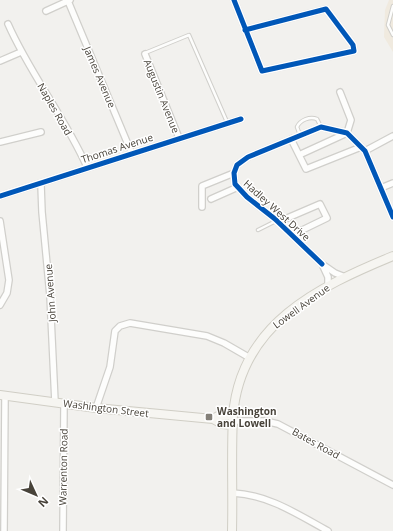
<svg xmlns="http://www.w3.org/2000/svg" width="393" height="531" font-family="'Open Sans',sans-serif">
<style>
.commercial{fill:#f0eadf}
.lines{fill:none;stroke-linecap:round;stroke-linejoin:round}
.lane-casing{stroke:#d0cfcb;stroke-width:4.5}
.street-casing{stroke:#d0cfcb;stroke-width:8}
.secondary-casing{stroke:#d0cec5;stroke-width:10}
.lane{stroke:#fdfdfc;stroke-width:2.5}
.street{stroke:#fdfdfc;stroke-width:5.5}
.secondary{stroke:#f6f5f1;stroke-width:8}
.cycleway-casing{stroke:#fff;stroke-width:8}
.cycleway{stroke:#0057b8;stroke-width:5}
.poi-dot{fill:#848079;stroke:#fff;stroke-width:1.5}
.labels{text-anchor:middle;dominant-baseline:central;stroke-width:3;stroke-linejoin:round;paint-order:stroke}
.street-label{font-size:10px;fill:#48433a;stroke:#fff}
.poi-label{font-size:10px;font-weight:bold;fill:#48433a;stroke:#fff;text-anchor:start}
</style>
<rect width="100%" height="100%" fill="#f2f1ee"/>
<path class="commercial" d="M389,0h4v52l-9,-15 1,-27z"/>
<g class="lines">
<g class="lane-casing">
<path id="lane" d="M393,6l-5,19 5,10
M145,53l44,-18 38,87
M300,135l-3,-8c3,-7 13,-11 20,-8l4,8
M258,230l18,-9"/>
</g>
<g class="street-casing">
<path id="street" d="M234,0l28,71 92,-20 -1,-6 -27,-36 -81,21
M68,1l64,153
M46,11l24,-11
M8,24c22,50 57,93 79,143
M145,54l34,84
M0,61l21,-9
M291,139l15,30 55,-22
M0,142l41,-10
M365,151l28,-15
M299,155l48,-22 4,-13 -11,-28
M41,185l1,27 8,84 5,106
M381,188l12,-5
M0,196l241,-77
M211,199l27,-12
M202,207v-21l32,-13
M0,221l9,59 -2,13 -7,12
M278,222l42,-18 7,14 -35,17
M322,264l-47,-45 -28,-22 -12,-13 -1,-11 3,-8 11,-8 73,-30 26,6 18,18 28,66
M328,286v-9l-6,-13 13,9 10,4
M96,408l14,-41 5,-36 5,-5 10,-3 77,13 17,7 26,15
M233,421h32l13,3 115,61
M233,493c36,2 64,21 95,38
M4,531l1,-135
M63,531l1,-127"/>
</g>
<g class="secondary-casing">
<path id="secondary" d="M0,395l96,13 117,11 9,5 11,1
M213,419l5,-3 15,-1
M232,531c1,-38 -1,-77 1,-115 7,-92 85,-129 160,-160"/>
</g>
<use href="#lane" class="lane"/>
<use href="#street" class="street"/>
<use href="#secondary" class="secondary"/>
<g class="cycleway-casing">
<path id="cycleway" d="M234,0l28,71 92,-20 -1,-6 -27,-36 -81,21
M0,196l241,-77
M322,264l-47,-45 -28,-22 -12,-13 -1,-11 3,-8 11,-8 73,-30 26,6 18,18 28,66"/>
</g>
<use href="#cycleway" class="cycleway"/>
</g>
<rect class="poi-dot" x="205" y="413" width="8" height="8" rx="2"/>
<g class="labels">
<g class="street-label">
<text transform="translate(100 77) rotate(67)">James Avenue</text>
<text transform="translate(162 96) rotate(68)">Augustin Avenue</text>
<text transform="translate(55 109) rotate(60)">Naples Road</text>
<text transform="translate(117 148) rotate(-18)">Thomas Avenue</text>
<text transform="translate(277 210) rotate(42)">Hadley West Drive</text>
<text transform="translate(50 293) rotate(-94)">John Avenue</text>
<text transform="translate(301 306) rotate(-36)">Lowell Avenue</text>
<text transform="translate(106 408) rotate(7)">Washington Street</text>
<text transform="translate(316 443) rotate(29)">Bates Road</text>
<text transform="translate(63 467) rotate(-89)">Warrenton Road</text>
</g>
<g class="poi-label">
<text x="217" y="411">Washington<tspan x="217" dy="12">and Lowell</tspan></text>
</g>
</g>
<g transform="translate(36 495) rotate(134)" stroke="#ffffff" stroke-width="3" paint-order="stroke">
<path d="M0-3L7 15L0 10L-7 15Z" fill="#48433a"/>
<text y="-6" font-size="11" font-weight="bold" text-anchor="middle" fill="#48433a">N</text>
</g>
</svg>
